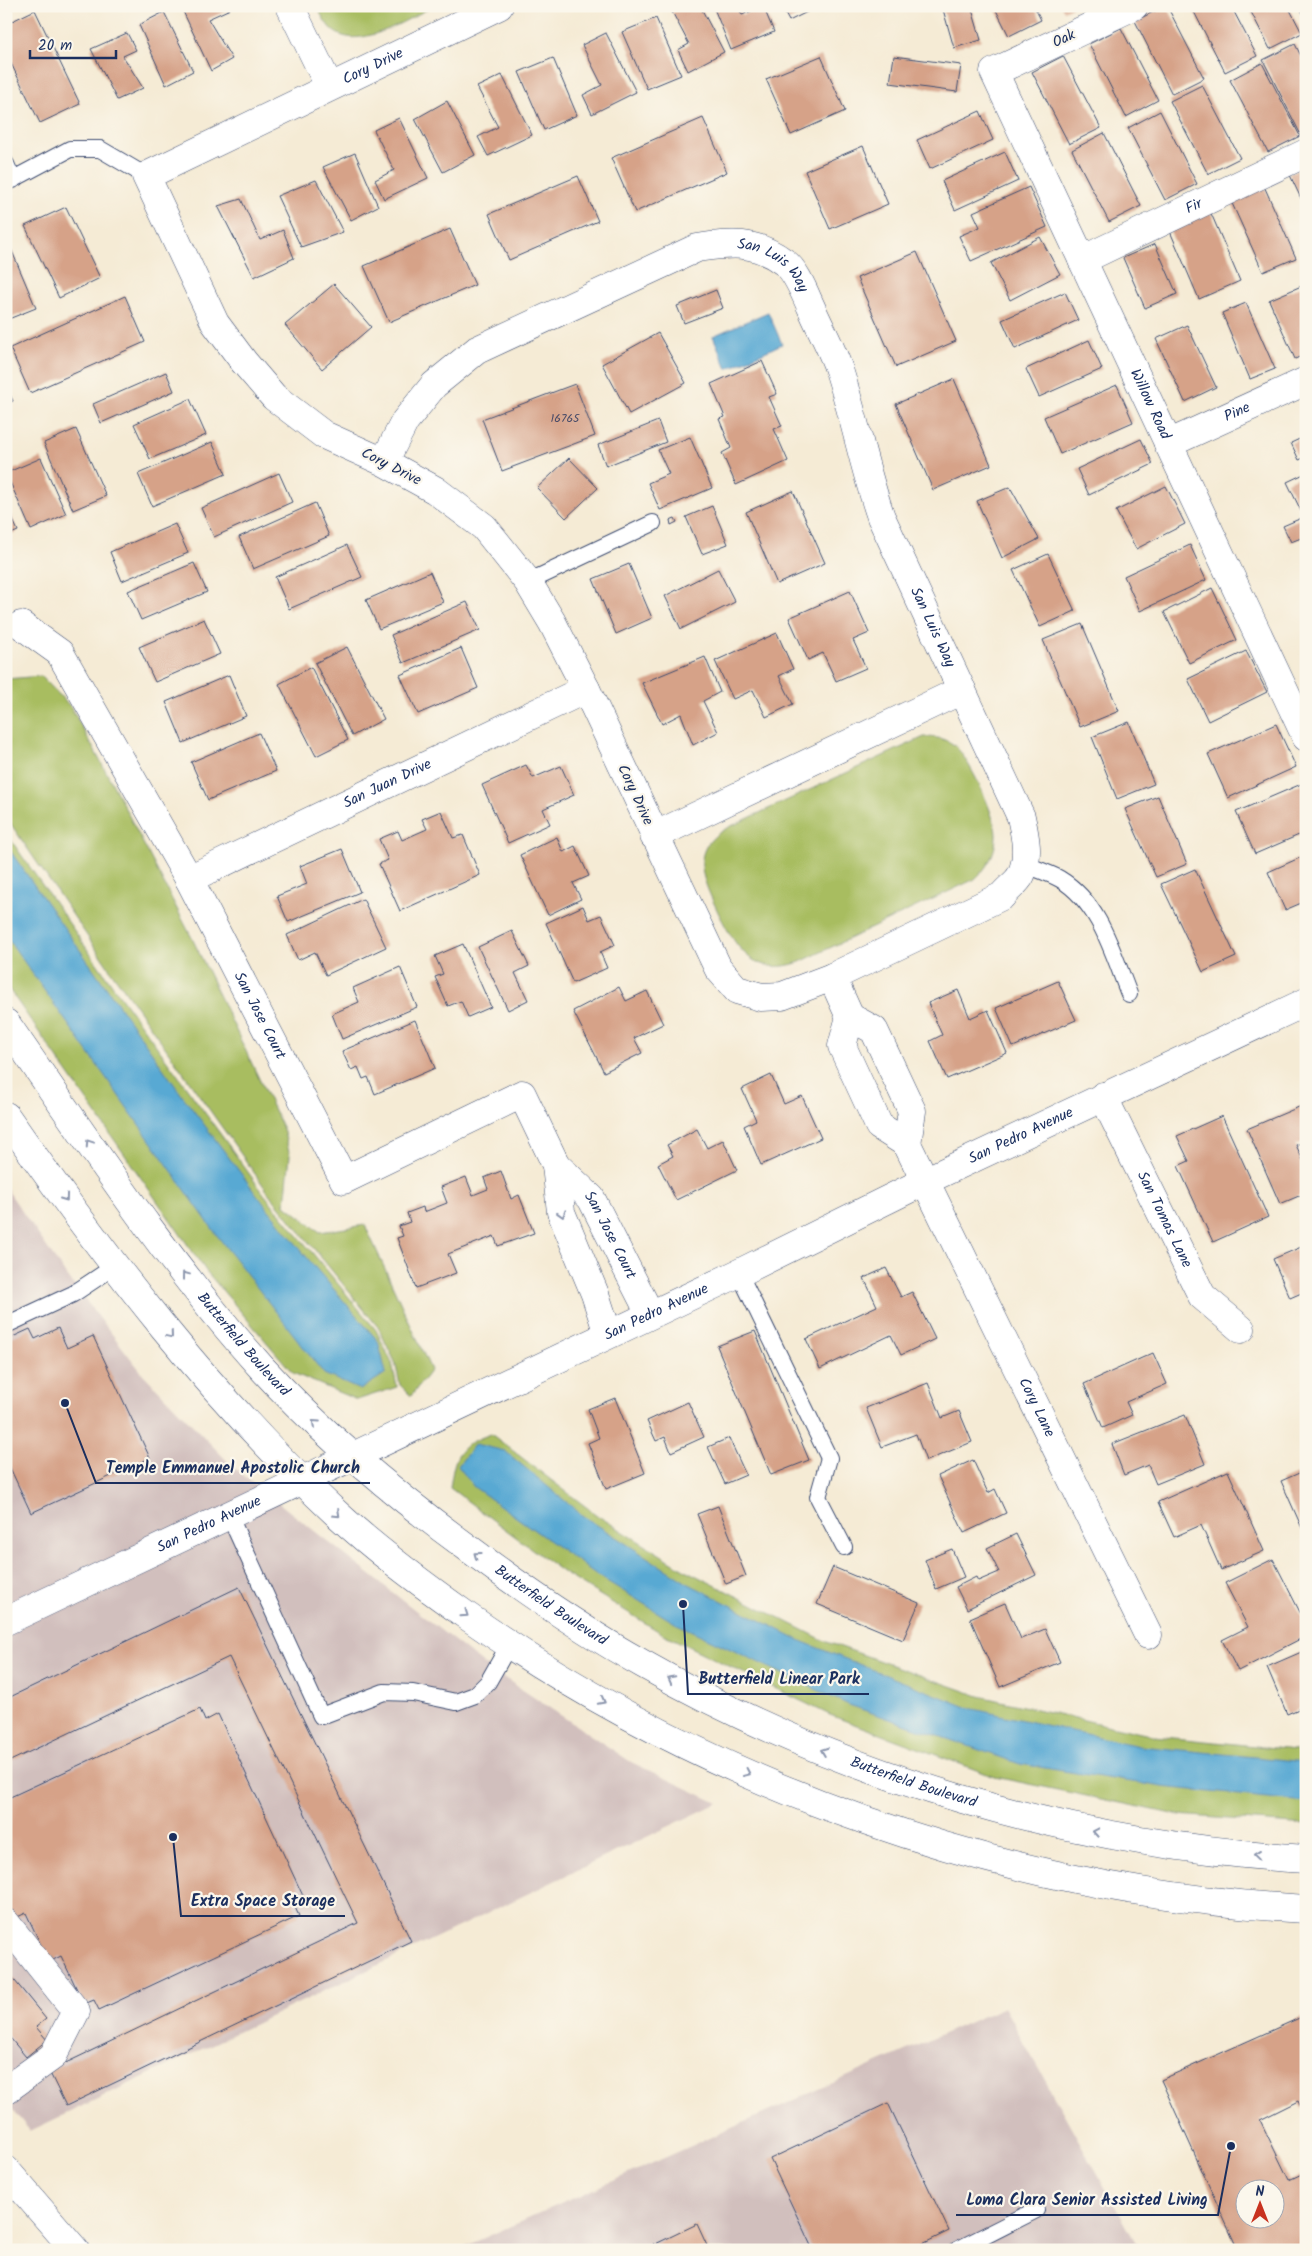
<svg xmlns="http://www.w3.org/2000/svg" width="1312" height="2256" font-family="Kalam,sans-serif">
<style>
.industrial{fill:#d1bfbd}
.green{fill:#a8bd61;stroke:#627660}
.water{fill:#59a9d3;stroke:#3a6c98}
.building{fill:#d6a288;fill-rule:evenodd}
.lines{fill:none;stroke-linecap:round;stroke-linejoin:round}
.service-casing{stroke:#3c4b70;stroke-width:18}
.minor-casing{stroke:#3c4b70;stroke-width:29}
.primary-casing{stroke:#3c4b70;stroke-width:29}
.service{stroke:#fff;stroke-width:16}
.minor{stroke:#fff;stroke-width:28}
.primary{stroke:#fff;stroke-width:28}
.oneway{stroke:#8d97ae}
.labels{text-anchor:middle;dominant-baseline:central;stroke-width:4.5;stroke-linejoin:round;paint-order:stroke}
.number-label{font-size:12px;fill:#4a4c68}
.street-label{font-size:15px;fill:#1b2f5e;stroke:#fbf7ec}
.leader{fill:none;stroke:#1b2f5e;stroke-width:2}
.callout-dot{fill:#1b2f5e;stroke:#fbf7ec;stroke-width:2}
.callout-label{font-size:16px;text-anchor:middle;font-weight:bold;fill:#1b2f5e;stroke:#fbf7ec;stroke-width:4.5;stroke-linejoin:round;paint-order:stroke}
</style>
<rect width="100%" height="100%" fill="#fbf7ec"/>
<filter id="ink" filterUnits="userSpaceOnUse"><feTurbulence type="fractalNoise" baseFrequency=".02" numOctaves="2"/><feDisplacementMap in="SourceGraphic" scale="10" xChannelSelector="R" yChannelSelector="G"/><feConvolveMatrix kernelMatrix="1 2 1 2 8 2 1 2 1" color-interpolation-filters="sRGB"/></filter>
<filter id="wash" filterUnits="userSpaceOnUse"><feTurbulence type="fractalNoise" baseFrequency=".0096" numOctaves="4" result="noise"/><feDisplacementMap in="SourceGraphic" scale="20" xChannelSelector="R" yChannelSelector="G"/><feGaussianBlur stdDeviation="1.12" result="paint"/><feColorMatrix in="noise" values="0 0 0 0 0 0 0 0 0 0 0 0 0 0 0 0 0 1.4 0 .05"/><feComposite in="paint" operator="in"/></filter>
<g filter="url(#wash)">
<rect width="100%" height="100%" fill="#f5ebd5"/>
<path class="industrial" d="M6,1188l60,87 77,99 90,93 252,198 146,97 87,41 -688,328 -24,-29z
M1004,2007l136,243h-683z"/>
<path class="green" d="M317,6h117c-28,13 -83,52 -107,18 -4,-5 -7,-12 -10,-18z
M41,676l30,31 40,74 82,159 90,189 7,26 -5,50 35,27 45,-7 66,145 -20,26 -11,-11 -5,-23 -17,-35 -108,-132 -159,-224 -105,-154v-138z
M924,737c10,0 21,1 30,8 14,11 42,71 42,90 0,18 -8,32 -21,44l-175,83c-46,16 -63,-13 -81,-48 -15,-32 -33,-64 8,-86z
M6,833l109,156 149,205 112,136 16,33 5,24 -40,13 -64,-27 -87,-102 -200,-286z
M491,1434l107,82 89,55 140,71 152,54 175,40 152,15v74l-128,-10 -183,-38 -165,-62 -167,-81 -99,-61 -114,-85c5,-34 7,-42 41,-54z"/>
<path class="water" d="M768,312l14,32 -55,25 -14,-33z
M6,845l175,249 83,110 49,61 65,76 8,32 -26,17 -36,-16 -105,-136 -213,-302z
M475,1444l30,7 78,65 104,67 116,59 166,66 170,38 167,16v40l-143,-15 -143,-23 -171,-59 -174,-82 -78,-48 -123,-88 -16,-21z"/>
<g id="blocks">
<path class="building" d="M6,6h13l-13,6z
M229,6l1,3 -22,10 24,40 -21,12 -30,-64z
M669,6h31l24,46 -36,19 -10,-21 11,-6z
M713,6h25l4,9 21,-9 11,26 -43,18z
M781,6h38l-30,15z
M942,6h29l10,34 -27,8z
M994,6h40l7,14 -32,16z
M1061,6h13l-10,5z
M1165,6h2l37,72 -32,16 -37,-73z
M1191,6h40l26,50 -32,16z
M1248,6h40l14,27 -32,16z
M1299,6h7v13z
M35,10l45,94 -40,19 -34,-70v-29z
M164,12l29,59 -27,14 -27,-60z
M656,18l25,57 -34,14 -25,-57z
M1121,28l37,72 -32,17 -37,-73z
M127,33l9,17 -13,6 20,32 -26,12 -26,-51z
M606,33l30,59 -44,22 -9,-19 19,-10 -20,-40z
M1295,44l11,22v64l-6,3 -37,-73z
M821,56l24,55 -54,24 -25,-56z
M894,56l67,9 -4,27 -67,-9z
M1063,56l38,72 -32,16 -37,-72z
M553,58l24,57 -33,15 -25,-58z
M1262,63l38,73 -32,16 -38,-72z
M502,75l30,60 -44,21 -10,-19 20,-10 -21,-40z
M1202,85l38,73 -32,16 -38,-73z
M447,101l28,54 -32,17 -28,-53z
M980,111l13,29 -63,29 -13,-29z
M1160,111l37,73 -32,16 -37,-72z
M399,118l29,60 -44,21 -9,-19 19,-10 -20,-40z
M703,118l24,54 -92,40 -24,-54z
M1104,133l37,73 -32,16 -37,-72z
M863,146l25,58 -58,25 -25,-58z
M1005,152l13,29 -63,29 -13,-29z
M355,153l23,53 -27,14 -28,-53z
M1306,166v43l-17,-36z
M578,176l20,45 -89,39 -20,-46z
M316,180l27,52 -42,15 -24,-51z
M1264,186l32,72 -33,14 -32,-71z
M1029,187l18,40 -76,34 -12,-25 21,-9 -7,-15z
M241,199l19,41 23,-10 11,28 -40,19 -36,-71z
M66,207l34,71 -41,20 -34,-72z
M1210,211l30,70 -41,18 -30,-70z
M450,229l25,56 -86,37 -25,-56z
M6,237l30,71 -30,12z
M1040,237l20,37 -50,26 -19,-37z
M1155,244l22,50 -32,14 -22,-50z
M917,252l39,89 -60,26 -39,-89z
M334,284l37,43 -49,42 -37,-44z
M1306,284v70l-11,5 -26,-59z
M716,290l7,18 -39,15 -7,-17z
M1065,292l13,28 -63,29 -13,-29z
M125,296l20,46 -115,51 -20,-45z
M1246,303l29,66 -25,10 -28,-66z
M1187,325l29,62 -31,15 -29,-63z
M658,333l28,50 -57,31 -27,-50z
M1089,340l13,29 -63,28 -13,-28z
M762,361l15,33 -8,3 13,29 -8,3 14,32 -52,24 -14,-32 9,-5 -12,-29 6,-2 -14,-33z
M166,372l8,19 -73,32 -8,-19z
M954,379l37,86 -58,25 -37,-86z
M575,384l20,52 -93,35 -20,-52z
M1117,385l16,37 -73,32 -16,-37z
M6,386l7,15 -7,4z
M190,399l16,36 -56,24 -16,-35z
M658,421l8,21 -60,24 -8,-21z
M76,429l30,67 -33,14 -29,-67z
M1306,436v21l-7,3 -8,-17z
M690,437l22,51 -52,22 -12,-27 21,-9 -11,-24z
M1141,439l12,25 -64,31 -12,-26z
M212,442l14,32 -74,32 -14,-32z
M41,458l25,56 -35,16 -25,-57z
M569,458l29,30 -32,30 -29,-30z
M279,473l13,29 -78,35 -13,-29z
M1306,473v63l-15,6 -8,-16 21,-9 -17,-35z
M1166,486l19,38 -49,25 -20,-38z
M1010,487l29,52 -37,19 -25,-57z
M793,491l32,72 -48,21 -31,-72z
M315,503l14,33 -76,33 -14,-32z
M6,505l12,26 -12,5z
M712,506l16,38 -26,10 -16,-37z
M675,518l2,4 -6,3 -1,-5z
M175,524l13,29 -66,28 -12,-29z
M347,545l15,32 -73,32 -14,-32z
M1190,545l16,35 -66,31 -16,-35z
M1048,554l27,57 -35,16 -27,-57z
M194,563l13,29 -66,28 -13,-29z
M629,564l23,54 -36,16 -23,-55z
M718,569l17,33 -54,27 -16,-33z
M430,572l13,30 -64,27 -13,-29z
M1212,588l25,52 -48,23 -25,-51z
M850,591l19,42 -16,7 13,28 -30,13 -13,-28 -15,7 -19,-42z
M467,602l13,28 -77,33 -12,-28z
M204,619l16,35 -65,28 -16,-35z
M1082,624l37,87 -39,16 -37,-87z
M777,633l16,36 -14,7 14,28 -27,13 -13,-27 -20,9 -18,-38z
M347,647l37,72 -32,17 -37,-73z
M461,648l17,40 -60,26 -18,-39z
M1246,651l21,41 -59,29 -20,-42z
M705,657l15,35 -17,9 15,31 -25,13 -12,-31 -19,10 -20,-41z
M311,667l37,73 -32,16 -37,-72z
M229,675l17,41 -63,27 -17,-41z
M1129,722l25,62 -37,15 -25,-62z
M1276,724l20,43 -68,31 -20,-44z
M259,733l17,38 -68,29 -17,-38z
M526,765l7,13 28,-12 13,29 -31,14 7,15 -42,19 -26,-58z
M1306,782v50l-51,22 -19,-42z
M1158,796l29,68 -31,13 -31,-68z
M441,811l12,27 10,-3 17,40 -80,36 -21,-47 9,-4 -9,-21 19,-8 4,9 25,-11 -5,-10z
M557,837l6,15 12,-6 14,30 -16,7 8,16 -33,16 -28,-60z
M342,849l18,43 -72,30 -11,-26 30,-12 -7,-18z
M1306,855v46l-21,9 -17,-38z
M1195,869l41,88 -33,15 -42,-88z
M363,899l23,48 -60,28 -11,-23 -17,8 -11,-25z
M583,906l6,14 12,-5 14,30 -15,7 7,16 -34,15 -27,-60z
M512,931l17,35 -14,7 13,27 -20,10 -30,-63z
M463,944l28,63 -23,10 -7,-16 -13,5 -13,-29 8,-3 -8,-18z
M400,967l17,40 -75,32 -10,-25 27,-12 -6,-14z
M1058,981l18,39 -63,27 -17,-39z
M619,987l7,14 21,-10 16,33 -29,14 8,15 -38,19 -31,-61z
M958,990l12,28 18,-8 19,43 -60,26 -17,-38 12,-6 -14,-32z
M415,1020l20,48 -60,26 -7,-17 -5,2 -5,-12 -7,3 -9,-19z
M771,1075l13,29 18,-8 19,42 -60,27 -17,-39 12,-6 -14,-31z
M1306,1104v37l-10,4 10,22v26l-26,11 -33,-75z
M1222,1116l46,101 -55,25 -35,-76 11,-5 -12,-25z
M697,1129l10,19 16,-8 14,30 -61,30 -18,-36 15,-8 -6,-11z
M501,1171l10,28 8,-4 15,38 -36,13 -4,-10 -46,18 8,19 -40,15 -19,-50 6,-2 -4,-10 11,-4 -3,-9 16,-6 1,5 23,-9 -6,-16 25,-10 7,18 15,-6 -4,-11z
M1306,1245v46l-16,7 -17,-39z
M886,1268l15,29 11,-5 23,47 -34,16 -10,-20 -71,34 -14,-30 71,-33 -13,-28z
M58,1328l9,20 26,-12 57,122 -119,55 -25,-54v-119l24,-11 5,10z
M755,1331l54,129 -38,15 -54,-129z
M1153,1353l14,31 -41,18 6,13 -29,13 -19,-44z
M928,1383l14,35 17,-7 13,31 -46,19 -10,-27 -34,13 -16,-39z
M615,1398l30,75 -39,16 -18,-46 11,-5 -11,-29z
M688,1402l16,35 -33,15 -6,-15 -9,4 -9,-20z
M1185,1415l20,49 -49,20 -8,-19 -24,10 -12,-31z
M729,1438l17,37 -21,9 -17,-37z
M973,1460l15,33 7,-4 11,24 -42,20 -26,-57z
M1306,1470v67l-25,-56z
M1228,1471l36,80 -43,19 -20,-45 -27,12 -16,-35z
M718,1506l28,70 -20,8 -29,-70z
M1016,1534l20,41 -69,34 -11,-22 20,-10 2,4 21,-9 -12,-24z
M952,1549l12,28 -28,12 -11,-29z
M1273,1559l33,65v12l-68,35 -16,-31 26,-13 -23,-44z
M833,1567l86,36 -16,37 -86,-36z
M239,1587l172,354 -345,165 -17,-35 309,-148 -129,-266 -223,106v-64z
M1005,1603l16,36 24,-10 15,33 -60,25 -30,-69z
M1306,1650v56l-19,8 -20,-47z
M200,1709l5,12 13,-7 86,184 -11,5 6,13 -200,94 -5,-10 -10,4 -23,-48 -12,6 -23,-49 -13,6 -7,-15v-105z
M6,1970l40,49 -10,8 11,13 -21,17 -20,-24z
M1306,2015v92l-4,2 -4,-8 -38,19 29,60 17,-8v78h-68l-77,-170zM1244,2188h30v30h-30z
M888,2103l61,128 -39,19h-97l-43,-91z
M697,2224l12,26h-66z"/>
</g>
</g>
<g filter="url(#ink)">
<use href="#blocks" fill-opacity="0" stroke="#3c4b70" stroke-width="1"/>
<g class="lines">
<g class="service-casing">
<path id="service" d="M6,164l7,16
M6,183l64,-34h30l46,27
M528,582l125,-59
M1024,864c12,5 25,9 36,15 40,24 53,75 69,115
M739,1273l90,185 -11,39 26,50
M6,1325l67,-31 42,-28
M229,1515l92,201 63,-24 29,1 43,9 19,-7 13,-13 21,-37
M957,2250l79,-40"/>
</g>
<g class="minor-casing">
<g id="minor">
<path d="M290,6l39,80"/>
<path id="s1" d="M1134,6l-140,66 312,665"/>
<path id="s2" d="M1082,260l224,-107"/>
<path id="s3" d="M1168,444l138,-63"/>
<path id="s4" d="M384,462l21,-41 29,-36 43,-35 220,-102c35,-5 57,-8 87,14 12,8 21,32 27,45 9,21 21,42 28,63 16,49 25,99 42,147l140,300c4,18 9,40 0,58 -4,8 -14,14 -19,21l-170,81 -50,19 -21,1 -24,-7 -19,-22 -132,-279 -34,-67 -24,-40 -44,-55 -49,-37 -51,-28 -60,-27 -50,-38 -30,-35 -29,-39 -69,-147 353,-170"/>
<path id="s5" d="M21,625l39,28 129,226 155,301 178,-86 34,71 5,47 34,82 13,40"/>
<path d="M654,836l308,-146"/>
<path id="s6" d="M189,879l397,-190"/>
<path id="s7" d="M832,977l18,40 -8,29 37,80 28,18 241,491"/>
<path d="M850,1017l24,13 38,81 -5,33"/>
<path id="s8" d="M1103,1096l99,200 39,33"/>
<path id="s9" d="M556,1165l35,33 59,116"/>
<path id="s10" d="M6,1621l733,-348 186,-92 381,-179"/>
<path d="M6,1923l70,88 -23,45 -47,34"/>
<path d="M6,2170l69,80"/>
</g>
</g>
<g class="primary-casing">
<g id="primary">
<path id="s11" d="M6,1023c81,117 160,238 255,344 62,68 133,127 207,181 56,42 114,82 175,116 202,115 431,181 663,195"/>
<path d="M6,1116c98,141 204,280 330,397 41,38 86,71 131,103 244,171 541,277 839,293"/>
</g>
</g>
<use href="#service" class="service"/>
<use href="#minor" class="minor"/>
<use href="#primary" class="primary"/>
</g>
<defs><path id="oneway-chevron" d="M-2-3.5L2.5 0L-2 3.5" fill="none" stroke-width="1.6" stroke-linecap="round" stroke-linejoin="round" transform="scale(1.25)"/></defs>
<g class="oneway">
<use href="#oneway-chevron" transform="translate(89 1143) rotate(-124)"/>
<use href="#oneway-chevron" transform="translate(65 1198) rotate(54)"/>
<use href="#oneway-chevron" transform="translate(562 1214) rotate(73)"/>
<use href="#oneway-chevron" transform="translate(185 1275) rotate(-127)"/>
<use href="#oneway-chevron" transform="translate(170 1335) rotate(50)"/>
<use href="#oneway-chevron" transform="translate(315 1423) rotate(-138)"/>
<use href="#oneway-chevron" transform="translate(337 1514) rotate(43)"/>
<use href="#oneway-chevron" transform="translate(477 1555) rotate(-144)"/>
<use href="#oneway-chevron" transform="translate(465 1614) rotate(35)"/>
<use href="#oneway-chevron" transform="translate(671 1679) rotate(-152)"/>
<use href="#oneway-chevron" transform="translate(602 1701) rotate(28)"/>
<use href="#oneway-chevron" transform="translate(824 1751) rotate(-159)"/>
<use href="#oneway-chevron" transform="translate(747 1773) rotate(25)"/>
<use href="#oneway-chevron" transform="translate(1096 1832) rotate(-170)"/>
<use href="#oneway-chevron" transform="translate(1257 1855) rotate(-173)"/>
</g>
</g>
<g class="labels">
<g class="number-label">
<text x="565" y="418">16765</text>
</g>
<g class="street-label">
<text transform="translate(1064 39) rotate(-25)">Oak</text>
<text stroke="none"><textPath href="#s4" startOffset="2750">Cory Drive</textPath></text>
<text stroke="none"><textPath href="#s2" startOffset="124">Fir</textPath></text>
<text stroke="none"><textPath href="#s4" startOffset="474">San Luis Way</textPath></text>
<text stroke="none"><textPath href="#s1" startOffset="522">Willow Road</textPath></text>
<text stroke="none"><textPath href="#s3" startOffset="76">Pine</textPath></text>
<text transform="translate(391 467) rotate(27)">Cory Drive</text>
<text stroke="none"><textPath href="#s4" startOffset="878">San Luis Way</textPath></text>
<text stroke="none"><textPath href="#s6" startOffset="220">San Juan Drive</textPath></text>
<text transform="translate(635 795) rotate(65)">Cory Drive</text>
<text stroke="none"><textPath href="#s5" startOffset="462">San Jose Court</textPath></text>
<text stroke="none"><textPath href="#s10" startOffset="1125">San Pedro Avenue</textPath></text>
<text stroke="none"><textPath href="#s8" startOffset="138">San Tomas Lane</textPath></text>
<text stroke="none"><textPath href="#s9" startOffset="90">San Jose Court</textPath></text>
<text stroke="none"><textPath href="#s10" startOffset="720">San Pedro Avenue</textPath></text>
<text stroke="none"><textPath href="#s11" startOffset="400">Butterfield Boulevard</textPath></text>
<text stroke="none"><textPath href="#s7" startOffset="489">Cory Lane</textPath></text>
<text stroke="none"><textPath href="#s10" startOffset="225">San Pedro Avenue</textPath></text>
<text stroke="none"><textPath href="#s11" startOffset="805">Butterfield Boulevard</textPath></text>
<text stroke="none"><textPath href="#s11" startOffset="1210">Butterfield Boulevard</textPath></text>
</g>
</g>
<path class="leader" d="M65 1403L96 1483H370M683 1604L688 1694H869M173 1837L181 1916H345M1231 2146L1218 2215H956"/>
<g class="callout-dot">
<circle cx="65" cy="1403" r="5"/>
<circle cx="683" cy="1604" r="5"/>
<circle cx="173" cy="1837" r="5"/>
<circle cx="1231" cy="2146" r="5"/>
</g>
<g class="callout-label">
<text x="233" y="1473">Temple Emmanuel Apostolic Church</text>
<text x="779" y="1684">Butterfield Linear Park</text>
<text x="263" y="1906">Extra Space Storage</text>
<text x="1087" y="2205">Loma Clara Senior Assisted Living</text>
</g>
<rect width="1312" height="2256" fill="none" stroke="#fbf7ec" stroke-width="25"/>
<g transform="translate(1260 2204)"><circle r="24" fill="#fbf7ec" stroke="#a1a7b3"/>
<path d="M0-4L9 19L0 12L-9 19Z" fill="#c8321e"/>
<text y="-8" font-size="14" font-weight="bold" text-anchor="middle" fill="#1b2f5e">N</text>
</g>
<path d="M30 50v8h86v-8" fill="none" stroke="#1b2f5e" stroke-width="2.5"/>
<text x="38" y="50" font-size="15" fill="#1b2f5e" stroke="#fbf7ec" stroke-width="4" paint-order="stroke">20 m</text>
</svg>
